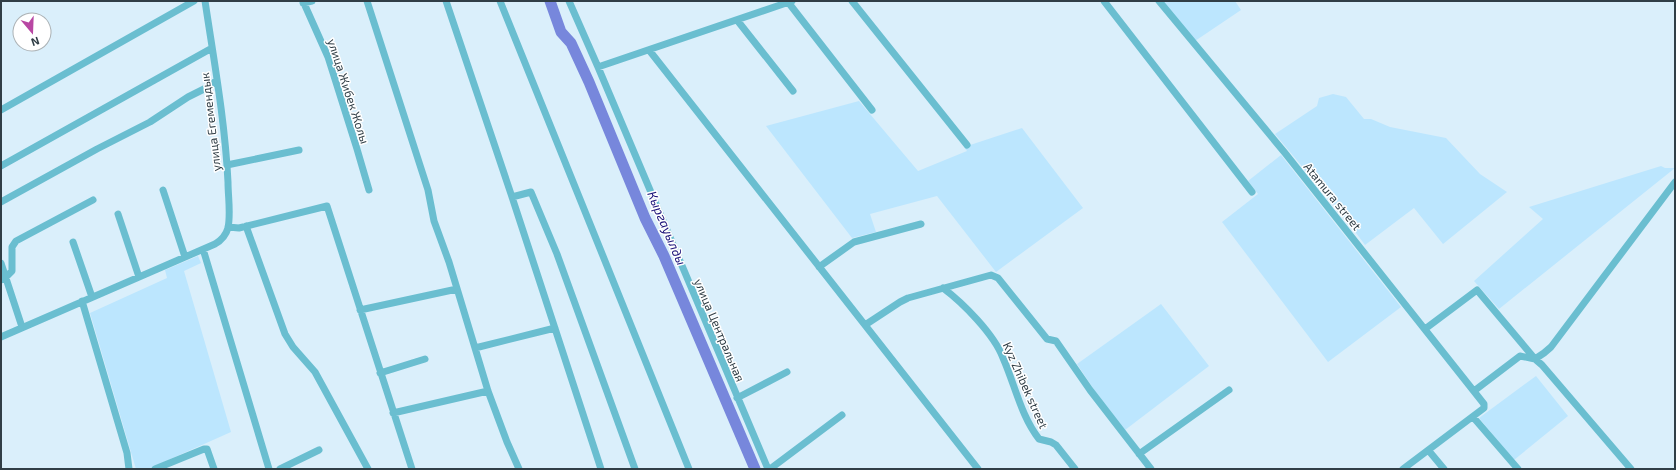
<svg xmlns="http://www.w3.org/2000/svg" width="1676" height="470" font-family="'Exo 2',sans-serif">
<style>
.built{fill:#bce6fe}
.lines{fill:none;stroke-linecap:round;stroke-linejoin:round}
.river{stroke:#7787dc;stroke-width:11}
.minor{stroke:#6abed0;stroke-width:7}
.labels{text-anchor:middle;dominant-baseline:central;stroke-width:3;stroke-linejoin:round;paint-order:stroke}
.street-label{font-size:12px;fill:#303e46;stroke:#fff}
.water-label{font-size:13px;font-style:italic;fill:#1d157a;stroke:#fff}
</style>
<rect width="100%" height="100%" fill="#daeffb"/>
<path class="built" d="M1163,1h72l6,9 -46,31z
M1333,94l13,3 18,22h7l19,8 56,11 34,36 27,18 -64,52 -29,-36 -49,37 -20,-27 -70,-84 42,-28 2,-8z
M859,101l59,70 49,-20 -3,-4 58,-19 61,80 -87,64 -59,-76 -67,18 6,18 -24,6 -86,-112z
M1281,155l120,152 -73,55 -106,-140 36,-28 -10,-13z
M1661,166l4,2h10l-176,141 -25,-28 69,-62 -14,-12z
M198,256l3,7 -17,8 47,161 -83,37h-12l-46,-156 77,-35 -2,-8z
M1161,304l48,62 -84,64 -30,-39 -18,-27z
M1536,376l32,40 -54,44 -35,-42z"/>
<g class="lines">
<path class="river" d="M550,1l11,31 10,11 18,39 56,136 19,38 91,213"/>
<path class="minor" d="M303,1l25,56 29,92 12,41
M367,1l61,189 6,31 15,41 39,129 19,51 12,27
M446,1l66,196 89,272
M500,1l189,468
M569,1l29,66 170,402
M852,1l115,144
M1104,1l148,191
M1159,1l126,152 199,251v4l-81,61
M788,2l84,108
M303,3l9,-2
M737,20l56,71
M649,50l329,419
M598,67l194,-66
M1,110l193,-109
M227,165l72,-15
M1,166l211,-118
M163,190l22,67
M512,197l19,-5 26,62 78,215
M1,202l96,-53 53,-27 38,-25 20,-10 9,-7
M118,214l21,63
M246,226l39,108 8,13 22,25 53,97
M228,227l11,1 88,-22 85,263
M73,242l19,55
M203,249l66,220
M1,263l21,64
M819,267l35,-25 67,-18
M1,280l5,-3 6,-6v-24l4,-6 77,-41
M943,288c20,15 51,46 60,70 12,27 18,58 36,81l12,3 5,3 19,24
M82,301l45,152 2,16
M360,310l97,-21
M865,325l35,-23 8,-4 83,-23 7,3 49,61 9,2 34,49 61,79
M1425,329l52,-39 58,69 9,-6 7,-6 124,-165
M1,337l214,-93c7,-4 11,-9 13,-16 3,-15 0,-31 0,-46 -3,-61 -14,-121 -23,-181
M475,348l80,-20
M380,373l45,-14
M1474,391l46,-35 15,3 7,6 89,104
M737,398l50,-26
M393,413l95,-22
M1473,417l45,52
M1429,451l15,18
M1139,454l90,-64
M155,469l49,-20h3l7,20
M280,469l39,-19
M770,469l72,-54"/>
</g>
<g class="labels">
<g class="street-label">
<text transform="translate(349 91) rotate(72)">улица Жибек Жолы</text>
<text transform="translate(210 122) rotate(-97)">улица Егемендык</text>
<text transform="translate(1333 196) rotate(51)">Atamura street</text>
<text transform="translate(720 330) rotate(67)">улица Центральная</text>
<text transform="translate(1026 385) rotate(66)">Kyz Zhibek street</text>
</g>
<g class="water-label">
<text transform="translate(667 228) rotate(67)">Кыргауылды</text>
</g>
</g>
<rect width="1676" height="470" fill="none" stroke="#303e46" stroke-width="4"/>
<g transform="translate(32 32) rotate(161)"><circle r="19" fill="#ffffff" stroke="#acb2b5"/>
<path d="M0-3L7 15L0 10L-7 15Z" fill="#b847a3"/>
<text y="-6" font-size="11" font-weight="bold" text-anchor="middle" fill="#303e46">N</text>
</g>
</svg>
